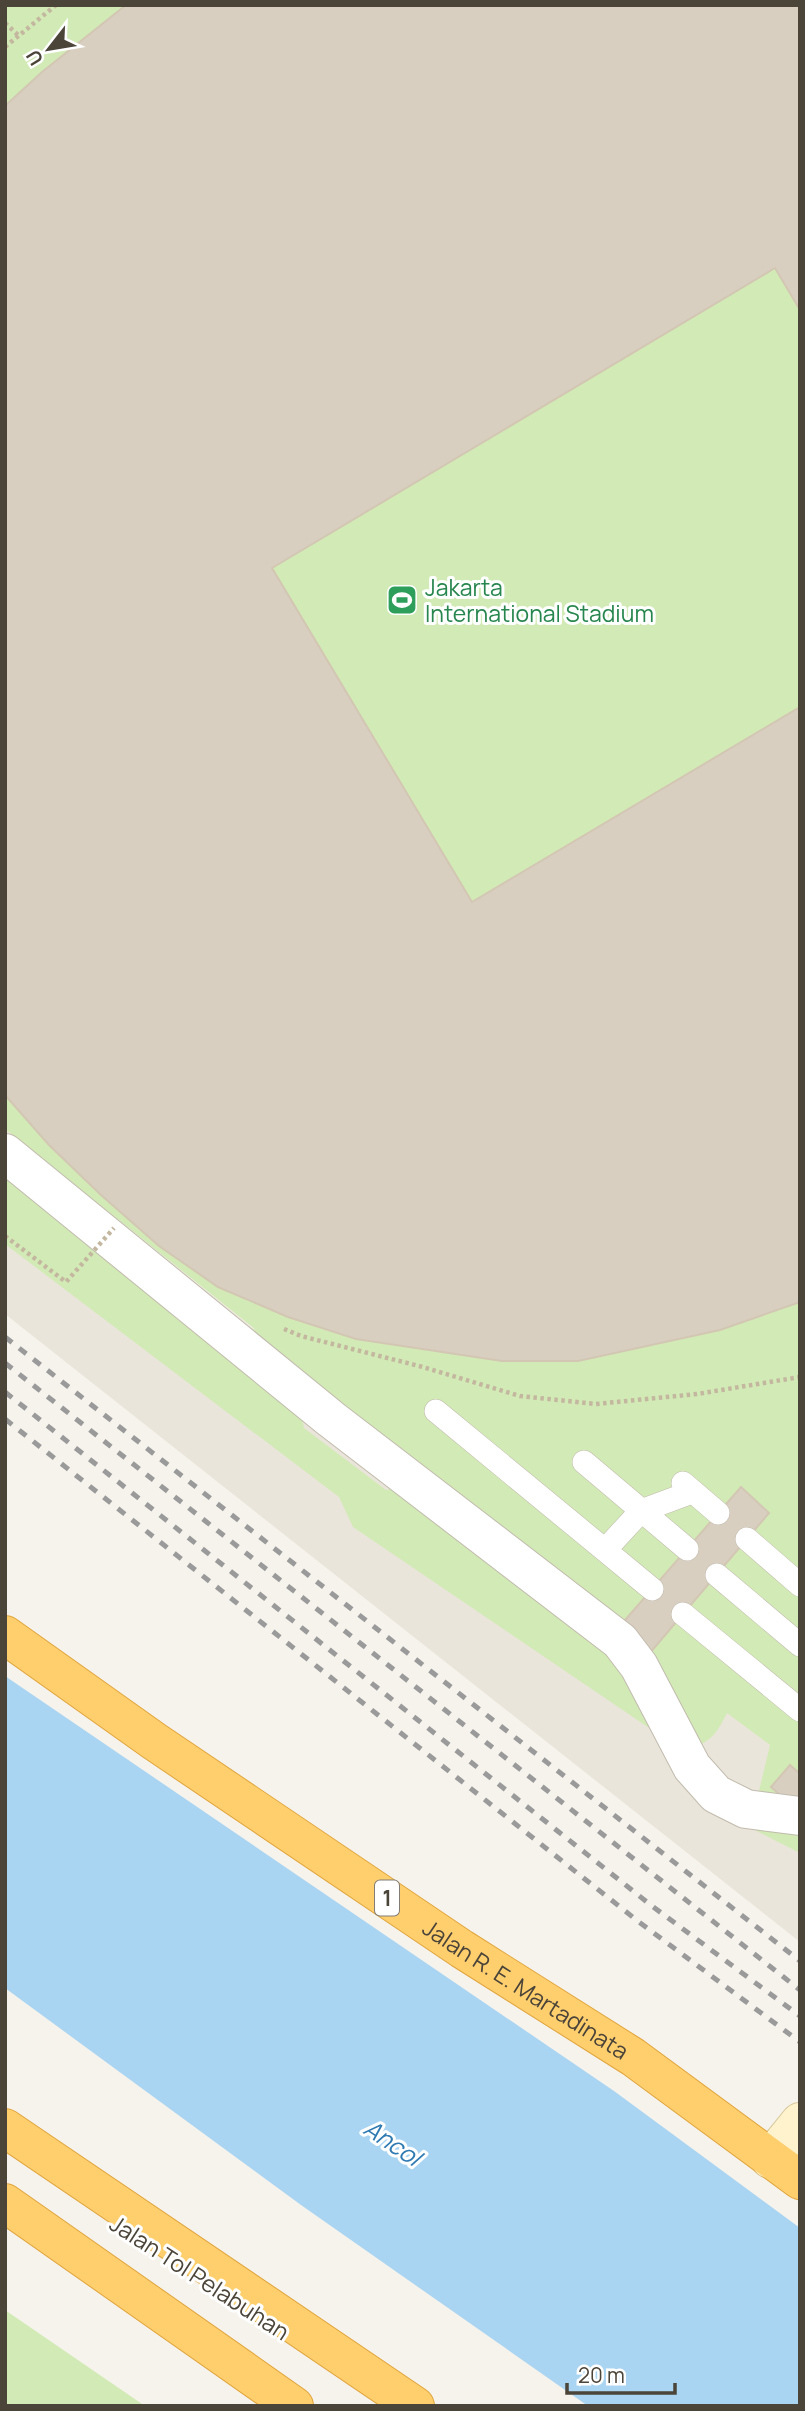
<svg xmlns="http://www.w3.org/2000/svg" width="805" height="2411" font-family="Manrope,sans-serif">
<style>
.residential{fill:#eae5da}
.green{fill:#d2eab5}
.water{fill:#a9d4f2}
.building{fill:#d8cfc1;stroke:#d3c7b4;stroke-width:2}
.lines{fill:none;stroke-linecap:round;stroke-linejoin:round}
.lane-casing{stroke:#c2bbae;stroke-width:24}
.street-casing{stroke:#c2bbae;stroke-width:40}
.secondary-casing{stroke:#d6c79b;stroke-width:40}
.highway-casing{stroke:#e0a43c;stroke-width:40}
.path{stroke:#c4b79f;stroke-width:4.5;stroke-dasharray:3.5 3.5;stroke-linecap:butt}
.lane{stroke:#fff;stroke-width:23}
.street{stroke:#fff;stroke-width:38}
.secondary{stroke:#fff3cd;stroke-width:38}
.highway{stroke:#ffcf6e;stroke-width:38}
.rail{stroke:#9a9a9a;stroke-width:5;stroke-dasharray:9 9;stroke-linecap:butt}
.path-bridge{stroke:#c4b79f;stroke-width:4.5;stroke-dasharray:3.5 3.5;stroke-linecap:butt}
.labels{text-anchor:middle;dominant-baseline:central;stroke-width:6;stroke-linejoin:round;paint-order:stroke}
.shield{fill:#fff;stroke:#817c74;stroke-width:2}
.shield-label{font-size:21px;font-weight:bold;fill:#4b4439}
.leisure-label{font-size:23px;fill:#27864d;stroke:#fff;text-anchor:start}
.street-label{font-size:23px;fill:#4b4439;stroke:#fff}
.water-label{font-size:24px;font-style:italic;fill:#2e7ab2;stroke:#fff}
</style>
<rect width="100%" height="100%" fill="#f6f3ec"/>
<path class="residential" d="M5,1129l795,638v175l-795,-628z"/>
<path class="green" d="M5,5h795v1769l-14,26 -20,-1 -7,-8 11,-46 -43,-32c-8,16 -14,27 -32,34l-40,-72 -410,-349 11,4 -251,-201z
M5,1166l292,230 7,32 82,62 21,-5 207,157 47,94 -308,-209 -14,-30 -334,-253z
M737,1821l63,1v31z
M5,2310l140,96h-140z"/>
<path class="water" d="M5,1676l609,415 186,137v178h-212l-287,-201 -296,-217z"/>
<path class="building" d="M126,5h674v305l-25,-42 -503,300 200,334 328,-195v595l-80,28 -142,31h-76l-146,-22 -68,-22 -70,-30 -59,-41 -58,-51 -52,-50 -44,-50v-989l37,-34z
M741,1487l28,26 -120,141 -30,-27z
M790,1765l10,9v21l-9,10 -20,-18z"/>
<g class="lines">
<g class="lane-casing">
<path id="lane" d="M436,1411l216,178
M584,1462l103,87
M683,1483l35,30
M747,1539l53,46
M605,1550l36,-39 51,-19
M717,1575l83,70
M683,1614l117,96"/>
</g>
<g class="street-casing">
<path id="street" d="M5,1153l326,266 289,222 19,25 53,101 24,27 30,15 54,7"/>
</g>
<g class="secondary-casing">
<path id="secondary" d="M770,2159l30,-37"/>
</g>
<g class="highway-casing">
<g id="highway">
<path id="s1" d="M5,1635l149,106 308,208 171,108 167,123"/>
<path d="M5,2128l410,278"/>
<path d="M5,2203l289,203"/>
</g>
</g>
<path class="path" d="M5,23l13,12
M5,47l51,-42
M284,1329l17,7 118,30 101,30 76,8 101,-10 103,-17"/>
<use href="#lane" class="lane"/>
<use href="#street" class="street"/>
<use href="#secondary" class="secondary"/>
<use href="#highway" class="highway"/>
<path class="rail" d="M5,1337l795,624
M5,1363l795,627
M5,1392l647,514 148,110
M5,1419l634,503 161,120"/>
<path class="path-bridge" d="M5,1236l61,46 48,-54"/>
</g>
<defs>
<g id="stadium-square" transform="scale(1.575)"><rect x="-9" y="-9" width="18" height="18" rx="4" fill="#2e9e5b" stroke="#fff"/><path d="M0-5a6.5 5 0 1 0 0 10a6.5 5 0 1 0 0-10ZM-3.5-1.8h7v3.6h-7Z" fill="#fff"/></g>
</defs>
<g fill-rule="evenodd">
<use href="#stadium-square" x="402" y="600"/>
</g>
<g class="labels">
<rect class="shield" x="375" y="1880.5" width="24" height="35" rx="5"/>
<g class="shield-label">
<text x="387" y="1898">1</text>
</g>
<g class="leisure-label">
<text x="425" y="587">Jakarta<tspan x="425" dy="26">International Stadium</tspan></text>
</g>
<g class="street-label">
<text stroke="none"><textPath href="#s1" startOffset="630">Jalan R. E. Martadinata</textPath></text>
<text transform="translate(200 2277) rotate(33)">Jalan Tol Pelabuhan</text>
</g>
<g class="water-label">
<text transform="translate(393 2142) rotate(34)">Ancol</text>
</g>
</g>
<rect width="805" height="2411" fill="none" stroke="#4b4439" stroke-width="14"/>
<g transform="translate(49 49) rotate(239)" stroke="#ffffff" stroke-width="5" paint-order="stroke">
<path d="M0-5L12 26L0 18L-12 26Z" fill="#4b4439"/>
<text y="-10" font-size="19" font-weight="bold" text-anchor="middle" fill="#4b4439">U</text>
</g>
<path d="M567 2383v10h108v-10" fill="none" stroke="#4b4439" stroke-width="3.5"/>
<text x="578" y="2383" font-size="21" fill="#4b4439" stroke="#ffffff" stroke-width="5" paint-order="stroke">20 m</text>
</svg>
